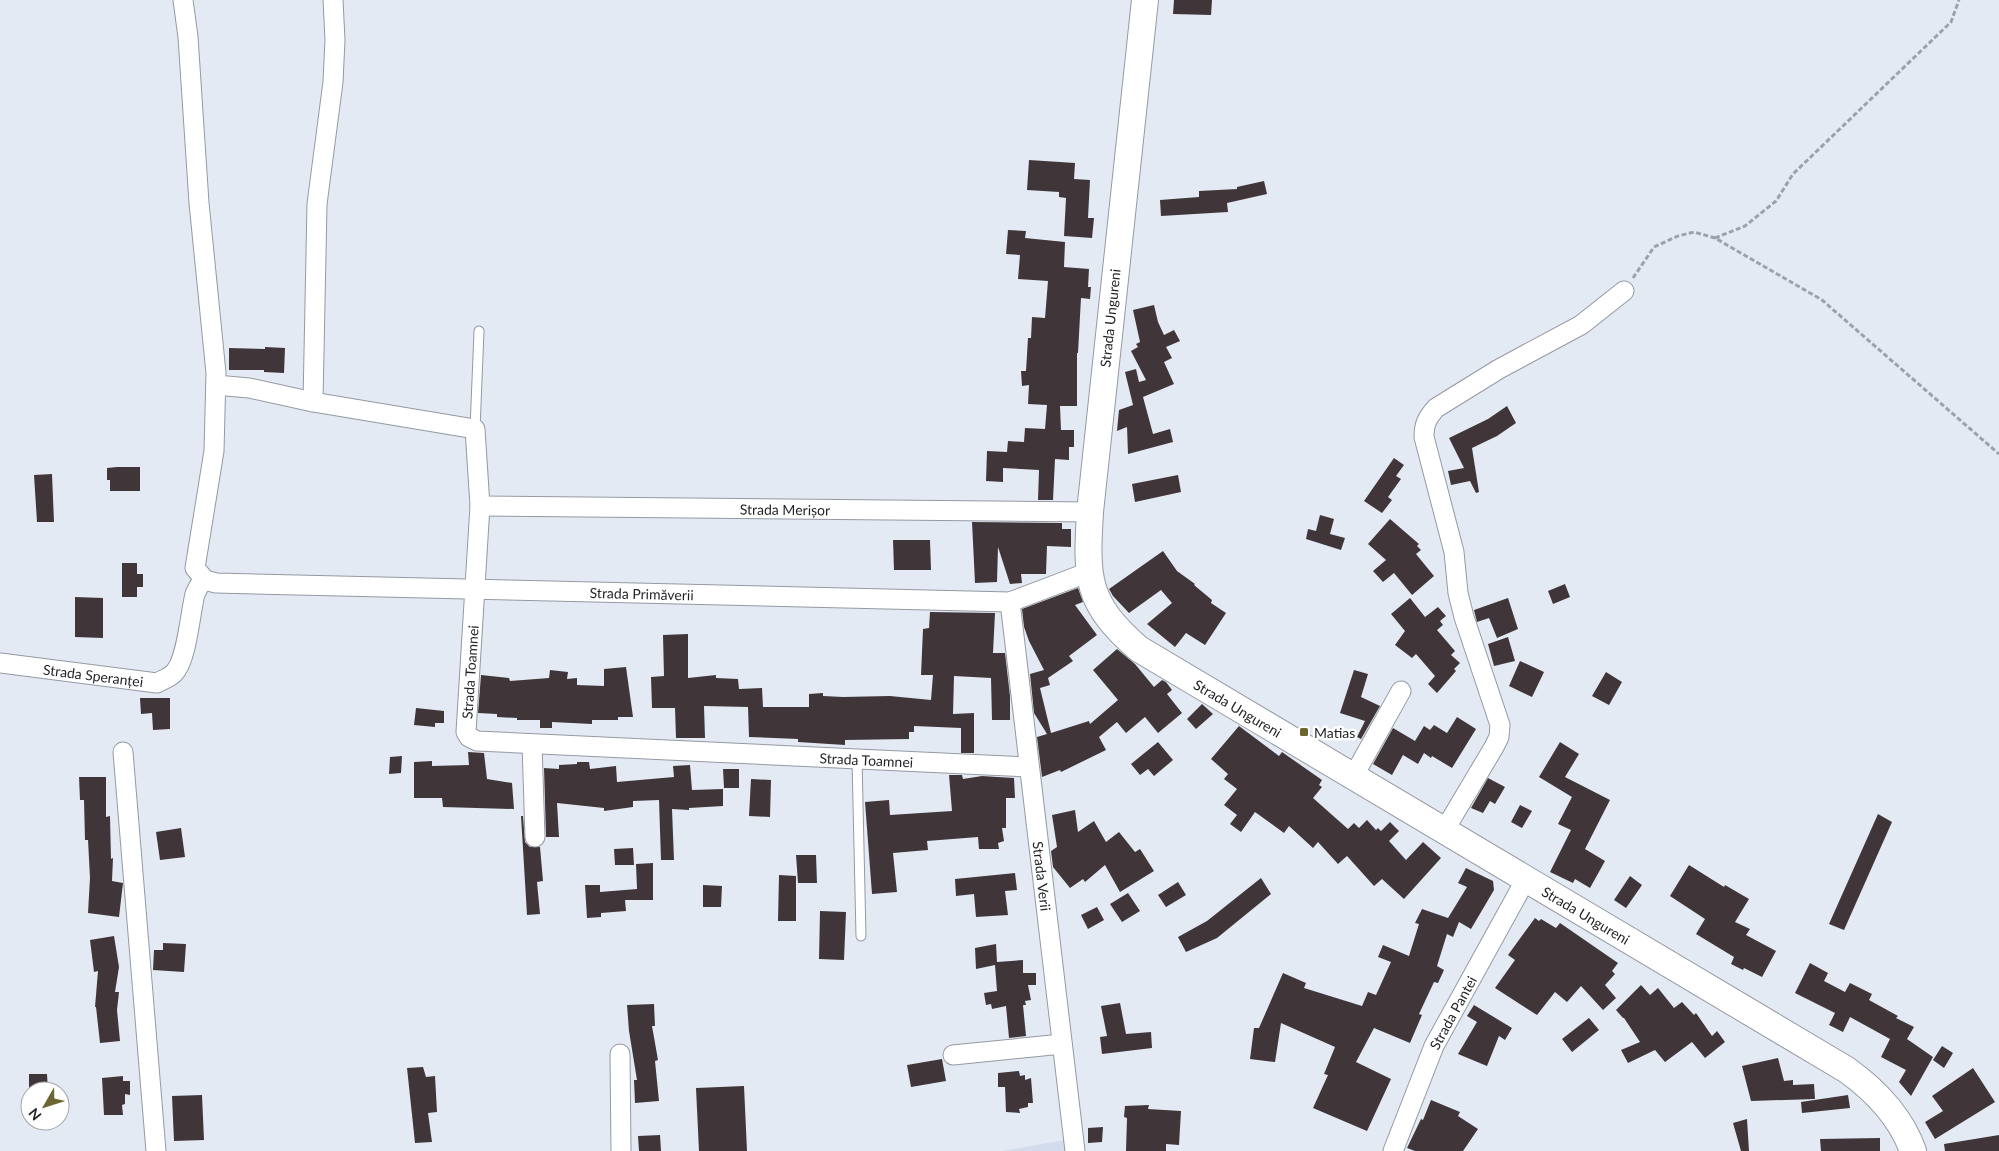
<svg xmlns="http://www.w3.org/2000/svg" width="1999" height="1151" font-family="Lato,sans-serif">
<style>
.built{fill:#d2dcec}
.building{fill:#40363a}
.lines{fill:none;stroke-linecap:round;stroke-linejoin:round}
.lane-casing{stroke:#9499a2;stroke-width:11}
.street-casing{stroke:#9499a2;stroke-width:21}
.secondary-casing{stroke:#9499a2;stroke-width:28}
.path{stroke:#9da2aa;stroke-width:3;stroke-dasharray:5 2.5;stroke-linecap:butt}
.lane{stroke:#fff;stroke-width:9}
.street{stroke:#fff;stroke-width:19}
.secondary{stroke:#fff;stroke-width:26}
.poi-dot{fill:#6d6633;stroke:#fff;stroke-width:2}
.labels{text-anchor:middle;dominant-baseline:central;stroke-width:5;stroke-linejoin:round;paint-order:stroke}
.street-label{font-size:14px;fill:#1e2024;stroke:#fff}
.poi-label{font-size:14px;fill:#1e2024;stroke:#fff;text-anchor:start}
</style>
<rect width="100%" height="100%" fill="#e4eaf4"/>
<path class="built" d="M1065,1140l2,11h-65z"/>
<path class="building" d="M1174,0h38l-1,15 -38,-1z
M1029,160l46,3 -1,16 16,1 -2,38h6l-2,20 -28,-2 2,-38 -7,-1v-5l-32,-2z
M1264,181l3,13 -40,9 1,9 -67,4 -1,-16 39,-3v-6l38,-2v-2z
M1008,230l18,1 -1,7 40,4 -1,25 25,2 -1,18h3l-1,12 -9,-1 -3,55h-1v53h-17l1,24h13v17h-5v13l-14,-1 -2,41h-15l1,-30 -36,-2v14l-17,-1 1,-30 20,1 1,-11 16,1 1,-14 20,1 2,-24 -19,-1 1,-19 -7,1 -1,-15h5l2,-33h3l1,-21 13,1 3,-37 -30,-2 2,-24 -14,-1z
M1154,305l4,17 6,13 10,-5 6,11 -14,6 6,11 -8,4 10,22 -31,13 10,37 17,-5 3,13 -45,12 -1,-27 -10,4 2,-21 14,-5 -8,-33 11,-3 3,13 7,-2 -15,-29 7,-4 -2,-3 4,-2 -7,-32z
M265,347l20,1 -1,25 -20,-1v-2h-35v-22l36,1z
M1507,406l9,17 -19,13 -25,12 7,44 -3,1 -6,-12 -19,4 -3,-14 16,-3 -15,-30 39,-19z
M1394,458l10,7 -8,11 5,3 -13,18 4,3 -10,13 -18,-12z
M117,467h23v24h-30v-11h-3v-12z
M52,474l2,48h-17l-3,-47z
M1178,475l3,17 -46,10 -3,-18z
M1320,515l14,4 -4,15 15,4 -4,12 -35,-11 2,-10 8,2z
M1390,519l29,25 -2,2 4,4 -5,4 18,22 -22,19 -18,-22 -11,9 -10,-11 13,-11 -18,-16z
M972,522l90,1v6h9v18l-24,-1 -1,28h-25l1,9 -12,1 -12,-37 -1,35 -22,1z
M893,540h37l1,30h-37z
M1163,551l14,20 18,13 -1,1 18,15 -1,3 15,10 -21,32 -19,-12 -11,14 -28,-23 25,-21 -11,-13 -32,23 -16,-17 -4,-7z
M122,563h15v11h6v13h-6v10h-15z
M1565,584l5,13 -17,7 -5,-13z
M1078,588l5,14 -8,3 22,30 -28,21 4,5 -25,17 2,7 -10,3 11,45 38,-12 1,3 28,-24 -25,-30 24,-21 18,15 19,23 8,-7 4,2 6,8 -5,4 15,19 -24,20 -13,-16 -19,16 -9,-11 -18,15 7,13 -45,22 -1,-2 -18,7 -5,-40 10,-3 -13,-21 -4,-39 14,-4 -15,-29 -5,-14 -2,-18z
M75,597l28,1v40l-28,-1z
M1410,598l15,19 13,-10 8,9 -6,5 3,4 -6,5 18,21 -4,4 9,8 -6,6 2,2 -19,22 -9,-9 7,-8 -19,-22 -4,4 -17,-13 10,-14 -14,-17z
M1508,598l10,31 -21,9 -8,-20 -12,4 -3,-12z
M930,612l65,1 -2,40h12l5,43v24h-18l-1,-42 -37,-2 -1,38 21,-1v40h-13v-25l-47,-2v6h-5v7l-64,1v5l-47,-3v-3l-49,-2 -1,-30 -44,-1 1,32h-29l-1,-30h-23l-1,-31 13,-1 -1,-41 25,-1v44l28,-3v3l22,1 1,10 23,-1 1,19h46v-13l14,-1v3l20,1 47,-1 41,4 2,-25h-12l2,-46 6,-1z
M1508,637l7,24 -21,5 -6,-22z
M1520,661l24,11 -12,25 -23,-11z
M626,667l7,50h-15v3h-26v4l-40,-2v6h-12v-8h-23v-2l-20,-1v-3l-19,-1 3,-38 28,3 1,3 39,-3 1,-8 18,2 -1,7 10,-1v7l27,1v-17z
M1354,670l14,4 -7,23 19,9 -19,33 -4,-2 8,-16 -25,-8z
M1606,672l16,10 -13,23 -17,-9z
M140,698h30v31l-17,1 -1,-17 -11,1z
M1202,704l11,10 -17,15 -9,-10z
M416,708l28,3v12h-9v4l-21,-2z
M1457,717l19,12 -24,39 -20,-12 -1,2 -7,-5 -6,11 -15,-9 -11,20 -19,-11 20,-36 22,13 9,-15 6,4 4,-5 13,8z
M1239,726l40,30 3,-4 40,28 -3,5 3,2 -9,11 35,31 6,-6 5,5 8,-8 9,10 2,-2 3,3 9,-9 9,9 -10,10 17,19 17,-18 18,16 -37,41 -22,-20 -8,7 -27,-30 -9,8 -20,-22 -5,6 -24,-22 -5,7 -29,-21 -14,20 -11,-8 7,-9 -13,-10 13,-16 -13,-10 4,-5 -17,-15z
M1158,742l15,18 -19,16 -6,-7 -8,6 -9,-11z
M1560,742l19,12 -14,23 45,23 -25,49 20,12 -15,27 -15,-9 -2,4 -23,-11 21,-42 -13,-6 14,-27 -33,-20z
M468,752l16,1 3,26 25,4 2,26 -71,-2 -1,-9h-28v-36l18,-1v5l37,-1z
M402,756l-1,17 -12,1 1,-17z
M577,762h12l1,7 26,-3 1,16 57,-5 -1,-11 17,-1 2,25 31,-1v17l-34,2v2l-17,-1 2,51h-13l-2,-60 -26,1v6l-29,4v-3l-47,-5 2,34h-13l-2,-69 15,1v-4l18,-1z
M723,769h16v19h-15z
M949,775h13l1,4 19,-3 32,2 1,20h-9v30h-4l2,13 -6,2 1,6h-20l-1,-12 -51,4 1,9 -35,3 4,39 -25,2 -7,-92 24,-2 1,15 62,-4z
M79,777h27v40l4,-1 1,43 2,-1 -1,23 11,2 -4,34 -31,-4 2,-35 -2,-38h-3l-1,-40h-4z
M1488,778l17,9 -10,17 -5,-3 -7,12 -12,-5z
M751,779l20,1 -1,37 -21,-1z
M1520,805l12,6 -10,17 -11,-6z
M1075,810l3,22 16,-11 12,21 13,-10 16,20 5,-3 14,22 -34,21 -15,-27 -20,17 -2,-3 -13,9 -17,-21 -2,-16 6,-4 -5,-32z
M1878,814l14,8 -48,108 -15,-6z
M521,816h2l2,26 5,5h10l3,34 -6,1 3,32 -13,1z
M181,828l4,29 -25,3 -4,-28z
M633,848l1,17h-19l-1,-16z
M796,855h20l1,28h-19z
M653,863v37h-28l1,11 -25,2v4l-14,1 -2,-33h15v7l37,-3 -1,-25z
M1689,865l35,22 1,-2 24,14 -14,23 15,7 -4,6 30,16 -14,26 -18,-9 -1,2 -12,-6 3,-7 -38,-23 9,-15 -35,-23z
M1466,868l27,13 1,9 -23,39 -12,-7 -6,15 -6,-3 -10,32 7,4 -6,13 -4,-1 -15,32 3,1 -12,28 -36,-15 -18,34 35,17 -24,52 -54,-23 15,-33 -4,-1 11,-27 -54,-24 -6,39 -25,-3 4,-31h5l24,-55 23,10 -2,5 58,18 6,-14 8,3 15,-33 -13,-5 5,-12 26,11 10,-32 -4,-1 7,-14 26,9 19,-31 -9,-4z
M1015,873l2,17 -12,1 3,24 -32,2 -2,-23 -18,2 -1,-17z
M779,875l17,1v45h-18z
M1630,876l12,9 -16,23 -12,-8z
M1261,878l10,16 -54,44 -31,14 -8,-15 29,-16z
M1178,882l8,13 -20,12 -8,-12z
M703,885l19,1 -1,21h-18z
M1128,893l12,18 -18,11 -12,-18z
M1097,907l7,13 -16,9 -7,-14z
M820,911l26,1 -2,48 -25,-1z
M1535,918l4,3 2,-2 15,9 4,-5 58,40 -6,8 3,3 -10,11 11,13 -13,12 -22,-24 -14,16 -12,-10 -18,23 -42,-27 20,-28 -7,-5z
M114,936l5,31 -4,25h4l-2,18 3,31 -20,2 -4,-36h-1l3,-36 -4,1 -4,-32z
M163,943l23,1 -2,28 -31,-2 1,-20h9z
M996,944l1,18 26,-2v13h13v12h-8l3,15 -6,1 1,4h-3l3,31 -17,2 -3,-32 -14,3 -1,-5 -5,1 -2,-12 13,-2 -2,-26 -19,4 -1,-21z
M1810,963l18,10 -4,8 21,11 5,-9 22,11 -3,6 29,16 -2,2 18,9 -7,12 26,18 -22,39 -12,-14 7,-12 -25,-13 9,-18 -40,-22 -7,15 -14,-7 6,-12 -40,-20z
M1641,985l9,10 8,-7 16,20 8,-6 12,13 2,-2 16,23 5,-5 8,11 -20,16 -13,-16 -27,20 -10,-12 -27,13 -7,-13 19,-8 -16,-24h-1l-7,-8z
M1120,1003l6,31 25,-2 1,16 -50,6 -2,-17 7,-1 -6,-30z
M654,1004l1,22h-3l6,34 -3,1 4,40 -24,2 -1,-23h3l-8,-49 -2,-26z
M1474,1005l38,23 -7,12 -6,-4 -12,30 -29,-12 19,-32 -10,-6z
M1589,1018l10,12 -27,22 -10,-13z
M1942,1046l11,7 -9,15 -11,-8z
M1778,1058l6,23 9,-1v5l21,-1 1,15 -64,2 -9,-35z
M942,1059l4,22 -35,6 -4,-22z
M423,1067l3,10 9,-1 2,36 -9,1 4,29 -17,1 -8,-75z
M1973,1068l22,34 -60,37 -10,-17 18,-11 -11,-15z
M1019,1071l1,5 5,-1v5l6,-2 2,25h-5v4l-9,2 1,4 -14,-1 -1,-25h-7v-14z
M29,1074h18l1,17h-19z
M123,1076v5h7v14l-5,-1v10l-3,1 1,10h-19l-2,-37z
M744,1086l3,65h-48l-3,-63z
M202,1095l2,45 -30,1 -2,-45z
M1848,1095l2,13 -48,5 -1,-11z
M1431,1100l29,12 -2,4 20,13 -15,22h-48l-8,-3 14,-29 2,1z
M1149,1105l-1,4 33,2 -2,34 -13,-1v7h-40l1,-33 -3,-1 1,-11z
M1747,1119l2,32h-8l-8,-28z
M1103,1127l-1,15 -14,1v-15z
M660,1135l1,16h-22l-1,-15z
M1999,1135v16h-54l-1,-7z
M1880,1138v13h-59l-1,-12z"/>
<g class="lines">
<g class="lane-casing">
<path id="lane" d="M475,429l4,-98
M857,759l4,177"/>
</g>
<g class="street-casing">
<g id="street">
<path id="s1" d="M183,0l5,37 11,166 17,170 -2,78 -19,117 10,12 11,3 794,19 79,-30"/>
<path id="s2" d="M216,385l33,3 64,14 162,27 5,77 -14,226 3,5 8,4 551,26"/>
<path d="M313,402l4,-198 16,-122 2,-42 -2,-40"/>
<path id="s3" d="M480,506l610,6"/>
<path id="s4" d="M1010,602l65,549"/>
<path id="s5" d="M0,663l157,20c5,-3 12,-5 17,-10 13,-13 16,-59 21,-79l4,-8 6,-6"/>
<path d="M532,744l3,93"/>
<path d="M123,752l33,399"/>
<path d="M1353,777l48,-86"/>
<path d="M1444,831l50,-84 5,-10 1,-12 -36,-108 -6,-24 -4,-41 -30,-115c0,-13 3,-19 12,-29l63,-39 82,-44 43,-34"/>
<path d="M620,1054l1,97"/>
<path d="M953,1055l109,-11"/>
<path id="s6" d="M1393,1151l41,-105 92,-167"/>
</g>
</g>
<g class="secondary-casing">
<g id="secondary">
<path id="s7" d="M1145,0l-55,512c-4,67 -4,91 49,137l708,421c29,21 54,47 66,81"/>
</g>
</g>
<path class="path" d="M1715,238l30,-12 31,-25 17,-27 158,-152 8,-22
M1633,278l21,-31 24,-11 16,-4 21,6 107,62 177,154"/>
<use href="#lane" class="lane"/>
<use href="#street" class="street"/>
<use href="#secondary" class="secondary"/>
</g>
<rect class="poi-dot" x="1299" y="727" width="10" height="10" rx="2.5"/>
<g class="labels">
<g class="street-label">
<text transform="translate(1110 318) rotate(-84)">Strada Ungureni</text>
<text stroke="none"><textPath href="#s3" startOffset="305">Strada Merișor</textPath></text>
<text stroke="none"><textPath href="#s1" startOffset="1024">Strada Primăverii</textPath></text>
<text transform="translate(470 672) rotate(-86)">Strada Toamnei</text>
<text stroke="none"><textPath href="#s5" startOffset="94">Strada Speranței</textPath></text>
<text stroke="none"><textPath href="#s7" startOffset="784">Strada Ungureni</textPath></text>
<text stroke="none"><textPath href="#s2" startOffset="971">Strada Toamnei</textPath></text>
<text stroke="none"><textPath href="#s4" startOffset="276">Strada Verii</textPath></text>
<text stroke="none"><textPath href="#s7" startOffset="1189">Strada Ungureni</textPath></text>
<text stroke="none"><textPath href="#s6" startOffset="151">Strada Pantei</textPath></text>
</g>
<g class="poi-label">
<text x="1314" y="732">Matias</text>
</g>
</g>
<g transform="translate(45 1106) rotate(231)"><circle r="24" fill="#ffffff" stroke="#a5a6a7"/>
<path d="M0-4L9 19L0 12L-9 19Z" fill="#6d6633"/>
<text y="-8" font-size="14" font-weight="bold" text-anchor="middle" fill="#1e2024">N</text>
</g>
</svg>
